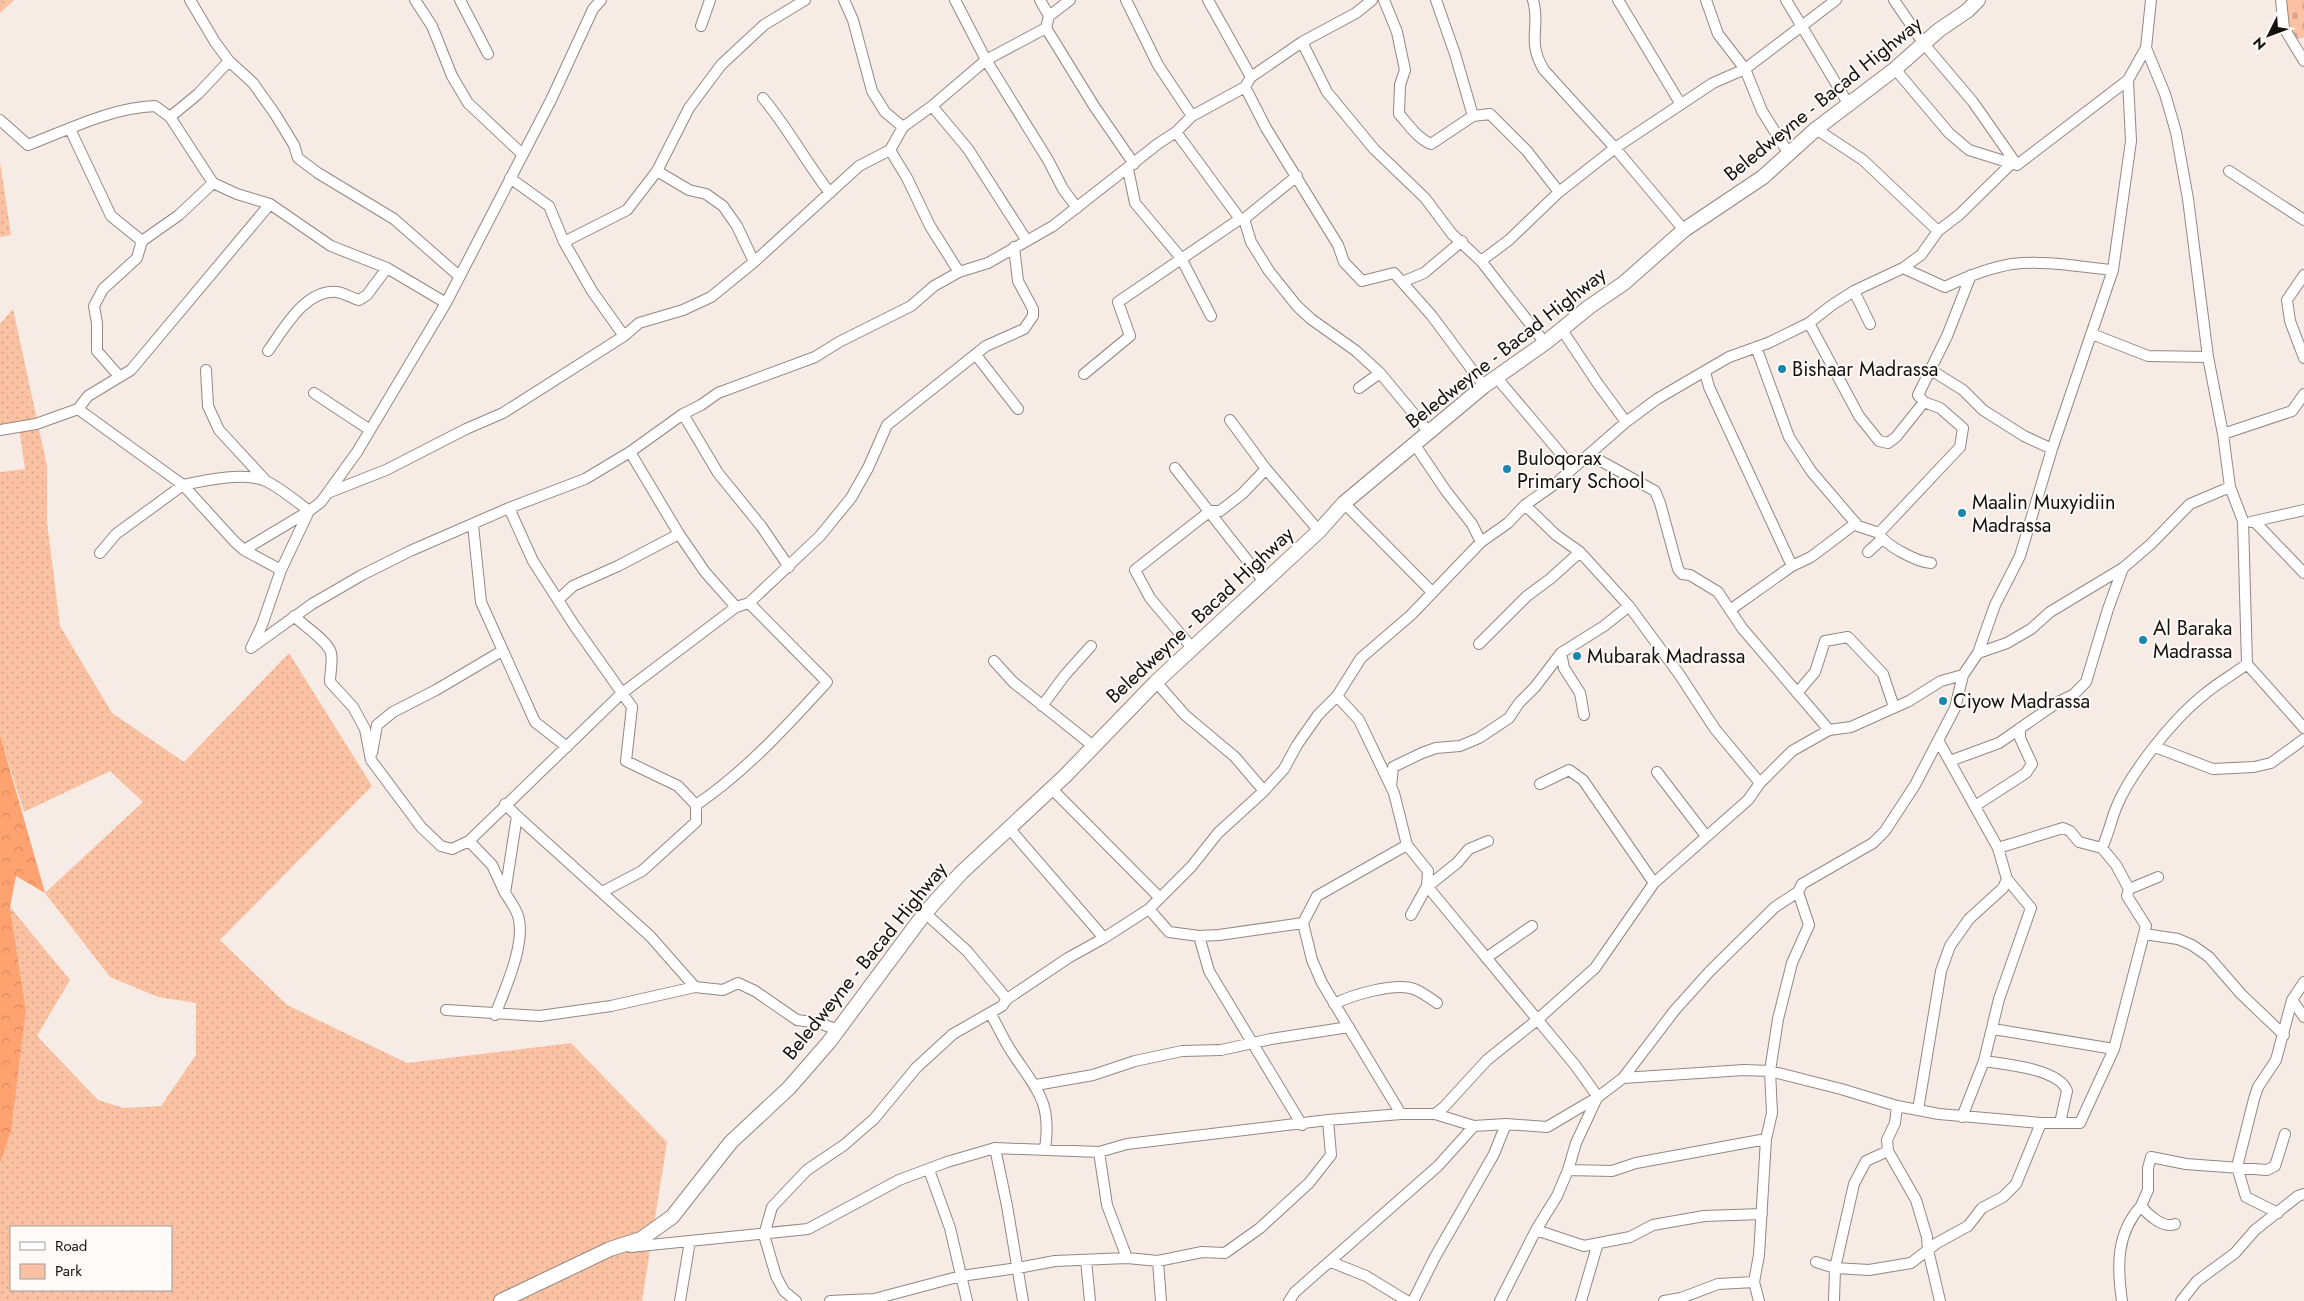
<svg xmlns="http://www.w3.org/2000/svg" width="2304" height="1301" font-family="Jost,sans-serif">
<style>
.green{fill:url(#green-dots);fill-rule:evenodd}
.forest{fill:url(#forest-crowns)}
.cemetery{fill:url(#cemetery-stones)}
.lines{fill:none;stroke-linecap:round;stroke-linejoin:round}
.minor-casing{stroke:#938882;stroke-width:12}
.tertiary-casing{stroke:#938882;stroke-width:16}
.minor{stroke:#fff;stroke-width:10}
.tertiary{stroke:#fff;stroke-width:14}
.poi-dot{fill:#1a86ae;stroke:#fefaf7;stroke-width:2}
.labels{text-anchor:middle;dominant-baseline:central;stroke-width:4;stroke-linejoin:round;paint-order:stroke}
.street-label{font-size:20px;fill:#15110f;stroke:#fefaf7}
.poi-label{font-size:20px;fill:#15110f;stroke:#fefaf7;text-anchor:start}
</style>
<defs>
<pattern id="green-dots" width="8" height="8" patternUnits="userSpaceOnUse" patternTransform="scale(1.25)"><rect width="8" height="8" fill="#fac1a2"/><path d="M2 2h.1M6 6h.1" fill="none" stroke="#d5a58a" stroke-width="1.8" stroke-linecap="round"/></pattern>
<pattern id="forest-crowns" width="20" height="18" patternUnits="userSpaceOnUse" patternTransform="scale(1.25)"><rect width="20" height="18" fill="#fea26f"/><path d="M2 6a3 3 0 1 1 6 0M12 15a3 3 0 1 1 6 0" fill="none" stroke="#d98a5f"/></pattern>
<pattern id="cemetery-stones" width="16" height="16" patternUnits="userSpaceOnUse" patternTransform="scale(1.25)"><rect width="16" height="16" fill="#fac1a2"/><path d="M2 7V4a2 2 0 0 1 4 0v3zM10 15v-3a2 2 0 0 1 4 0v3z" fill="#d5a58a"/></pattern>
</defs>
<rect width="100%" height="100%" fill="#f7ebe5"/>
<path class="green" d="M0,0h14l-14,13z
M0,162l11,73 -11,2z
M13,309l34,157v56l13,104 52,87 72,49 105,-109 83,133 -152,154 67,65 120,58 164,-20 96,99 -25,159h-642v-138l11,-31 15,-121 -16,-104 60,73 -33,56 61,64 26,8 37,-2 35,-51v-52l-38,-6 -48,-20 -65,-84 98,-91 -33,-31 -86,41 -24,-77v-263l25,-3 -6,-41 -19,-1v-103zM11,1227h160v63h-160z"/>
<path class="forest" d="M0,735l45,158 -29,-17 -6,31 16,104 -15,121 -11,31z"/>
<path class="cemetery" d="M2284,0h20v38l-13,2z"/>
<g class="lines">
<g class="minor-casing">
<path id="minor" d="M190,0l25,42 14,19 24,22 22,31 19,31 4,13 20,15 76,46 65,57
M415,0l17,26 20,50 16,27 53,50
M460,0l28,54
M844,0l9,20 19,71 13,21 18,15
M955,0l31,60 62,100 15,29 14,19
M1040,0l9,16
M1126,0l32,65 34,51
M1208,0l43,77
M1384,0l13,32 8,38 -5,15 -1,29c10,11 18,24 32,30l42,-28 17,-2 37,37 32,41
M1436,0l19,54 18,62
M1533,0c8,27 -7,41 11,70l71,78 69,82
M1618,0l62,103
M1706,0l12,34 27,35 17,42 27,43
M1786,0l63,105
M1894,0l30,44 49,58 44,63
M2281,0l3,28 20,33
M701,26l9,-26
M1046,28l48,78 40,58
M1302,42l25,50 47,57 51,49 27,36 29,27 64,82
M2146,48l19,46 11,38 12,67 20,158 15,77 7,53 13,34 4,143 57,64
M1895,69l54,64 20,17 48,15 111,-85 18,-32 5,-48
M1245,87l21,41 72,117 6,17 18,19 32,-8 38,43 52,70
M763,98c25,30 43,64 67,95
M932,106l36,43 59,92
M0,120l28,25c42,-16 82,-37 127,-39l15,11
M70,129l41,87 31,25
M1816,129l47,31 75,71
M1176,132l64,87
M890,150l17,28 23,48 29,46
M1128,169l7,34 46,55 30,58
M657,171l32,19 17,4 17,12 14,20 17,36
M2229,171l75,49
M510,178l39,28 15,36 28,49 32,45
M213,183l24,11 33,10 61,42 56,22 59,35
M1244,219l7,23 18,29 28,35 14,13 45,32 24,22 48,58
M564,242l63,-32 30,-39 32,-63 32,-43 43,-40 41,-25
M1481,261l28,-21 50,-48 56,-44 98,-65 32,-14 91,-69
M1903,268l42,19c21,-10 43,-19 67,-23 33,-4 68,3 101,6
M2304,275l-17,25 3,21 14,37
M1402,282l22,-9 38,-32
M1854,291l16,33
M1809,323l50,93 20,25 9,2 8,-6 28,-35
M1562,330l36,54 28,38
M2092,334l56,22 60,1
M1756,347l33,90 22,34 47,55 21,7c5,12 38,29 52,30
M268,351c16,-22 37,-62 69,-59 7,1 15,6 22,8l8,-5 20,-27
M976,355l42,54
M206,370l2,36 11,24 47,51
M1931,370l32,20 20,20 41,26 28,13
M1705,372l4,15 83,179
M1084,374l46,-38 -12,-34 122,-83h4l53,-43
M119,376l-22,-25v-28l-3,-17 9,-17 34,-31 5,-17 37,-26 34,-32 -43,-66 28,-23 31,-33
M1497,378l75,89
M1359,388l21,-15
M314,393l56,37
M78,409l105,76c23,-5 63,-14 85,-3 15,8 28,19 41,29
M683,414l35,59 43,53 28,41
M0,430l36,-6 42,-15 10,-13 43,-26 139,-166
M2223,434l69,-23 12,-17
M1415,445l31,46 26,33 9,18
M630,452l49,82 26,38 31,35
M1590,455l65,36 5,12 18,66 4,5 8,1 28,17 24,36 87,102
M1175,468l90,115
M1266,469l53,62
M330,492l56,-22 80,-41 37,-16 121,-77 15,-13 44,-13 28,-13 43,-35 105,-96 31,-16 13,-23 29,-21 54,-46 60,-32 3,-12 21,-16
M1344,503l88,89
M1525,505l31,30 24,17 49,54 50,68 36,55 45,54
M509,508l24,53 41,64 58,82 -6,54 52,25 18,19
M2251,522l53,-12
M2255,522l49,51
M473,525l8,77 54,120 32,25
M1879,533l81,-86 3,-19 -23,-20 -16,-6 -6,-7 29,-59 24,-61
M244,550l65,-39 12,-9 36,-50 89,-149 105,-203 42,-91 8,-9
M1868,552l14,-13
M100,553l16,-19 67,-49 51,56 10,9 37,20
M559,599l14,-13 45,-20 61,-32
M1730,610l62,-44 19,-9 45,-34
M294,616c10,10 34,25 37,37 2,8 -1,20 -1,29l23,25 12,22 6,31 50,67 20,19 11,3 17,-8 23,24 13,28
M1479,644l48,-48 23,-17 30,-27
M252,646l10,-21 19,-55 28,-59
M251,648l61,-44 50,-29 48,-24 99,-43 76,-29 45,-27 53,-38 18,-9 17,-12 97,-36 24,-15 72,-36 23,-20 25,-14 29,-9 65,-37 106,-83 17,-11 16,-16 53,-29 6,-10 51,-35 54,-29 16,-13
M1193,649l-43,-51 -15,-28 75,-59h10l22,-17 24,-25 -36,-49
M1561,653l3,15 16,25 4,22
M1978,653l29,-10 24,-14 19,-17 73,-44 28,-24 39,-40 40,-17
M994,661l19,21 79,63
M1156,682l29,33 50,42 29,34
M1797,693l18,-21 10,-31 23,-4 35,37 11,33
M1337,696l22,24 35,73 13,52 21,26 -1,15 148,179 23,32
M1042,706l23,-31 26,-29
M1939,742l59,106 9,31 24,29 -32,91 -15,62 -22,56
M2155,747l58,22 41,-2 17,-4 33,-24
M372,753l5,-28 16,-13 43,-22 66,-39
M1950,761l49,-18 59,-41 15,-7 13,-13 22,-73 15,-41
M1657,772l49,64
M1540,784l29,-14 14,10 71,103
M1391,787l2,-20 29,-14 14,-5 24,-2 19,-8 30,-20 10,-15 16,-16 26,-34 43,-27 25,-20
M1051,788l108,109
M505,804l12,12 133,120 45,51
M1975,806l51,-33 6,-9 -12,-26v-10
M1008,827l96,111
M469,841l152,-147 115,-87 13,-4 71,-67 31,-38 17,-30 19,-43 99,-79 38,-17 9,-13v-7l-15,-28 -4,-34
M1998,848l65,-20 7,3 9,11 23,6 14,17 13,24
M2102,848c6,-13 9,-27 14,-40 15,-37 59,-91 90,-115 13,-11 28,-19 41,-29
M1427,887l30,-24 12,-14 19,-8
M2129,889l29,-12
M602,892l40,-21 54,-49v-17c50,-34 90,-78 131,-123l-78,-79
M1149,909l20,23 30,4 20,-1 84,-12
M925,913l42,38 40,48
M1411,915l16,-29
M2144,934l34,5 14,6 17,12 32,37 43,41
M1199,936l10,35 93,154
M1486,958l46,-32
M2292,1000l12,17
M1334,1004c18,-9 61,-22 80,-15 8,3 16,9 23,14
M446,1010l94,6 71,-10 84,-19 28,3 15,-7 17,8 42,29 22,3 19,7
M990,1013c8,13 14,28 23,41 24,36 39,48 32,95
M495,1015c10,-26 33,-75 22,-102 -3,-7 -8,-14 -12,-20l12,-77
M1993,1029l121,20
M1984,1061c21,3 76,8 83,30l-7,32
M1623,1078l121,-8 26,1 71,18 56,17 42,8 102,9h39l34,-74 30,-115 2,-8 -19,-30 2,-7
M1036,1085l57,-10 42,-14 47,-10 39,-1 50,-11 78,-12
M1897,1106l-2,17 -8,17 1,11 28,49 11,37 1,13 12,51
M1918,1110l23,-139 9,-25 19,-27 34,-31 4,-9
M1401,1114l-79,-131 -10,-23 -9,-37 14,-27 90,-51
M1435,1114l9,-7 43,-47 50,-40 58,-52 59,-85 94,-83 12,-17 32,-32 37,-21 22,-3 58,-26 32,-20 22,-6
M995,1148l12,58 16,95
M1099,1152l8,53 20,53
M929,1170l21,58 17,73
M1568,1170l44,1 24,-8 130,-24
M2278,1213l-32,-16 -9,-30 17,-68 4,-12 18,-27 16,-60 12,-18
M2175,1224c-11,5 -27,-9 -34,-18l7,-16v-22l3,-11 35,7 81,6 8,-4 10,-32
M1536,1230l48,16 46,-9 23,-12 51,-9 58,-2
M630,1247l178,-18 91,-49 48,-18 48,-14 104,4 28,-8 201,-24 73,-6h34l39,12 32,-2 41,3 51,-30 25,-19 52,-68 35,-39 65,-64 23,-15 4,-8 71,-41 12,-12 30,-46 40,-77 8,-33 15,-22 17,-48 25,-49 32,-107 61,-179 18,-129 -3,-61
M1086,1260l4,41
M1158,1261l3,40
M1331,1262l35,14 41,25
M1816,1262l19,6 34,2 42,-7 26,-20 31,-17 14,-18 21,-11 13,-13 25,-61
M680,1301l10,-60
M796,1301l-12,-10 -8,-15 -12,-41 8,-28 35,-37 37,-25 30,-26 42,-51 37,-34 49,-28 5,-7 61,-41 36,-20 45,-29 42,-42 27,-34 46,-42 20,-22 13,-24 21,-30 19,-19 24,-38 50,-43 70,-73 27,-19 17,-18 30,-21 71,-62 31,-23 72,-42 39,-14 41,-20 23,-18 22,-14 49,-23 18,-13 17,-24 21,-16 52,-51
M830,1301l44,-2 87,-23 57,-8 37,-7 72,-3 31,3 44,-9 23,1 35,-25 49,-45 22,-28 -3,-35
M1289,1301l6,-9 143,-126 36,-40
M1413,1301l22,-44 59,-103 12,-30
M1500,1301l36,-71 21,-34 11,-26 8,-27 21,-45
M1581,1301l17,-58
M1664,1301l17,-3 37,-14 36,-2
M1759,1301l-5,-19 5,-27 7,-116 6,-26 -2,-42 8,-52 14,-56 17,-38 -11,-33
M1834,1301l1,-33 19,-84 12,-23 22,-10
M2122,1301c-5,-35 -6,-67 19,-95
M2181,1301l16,-20 38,-28 20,-23 43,-34 6,-2"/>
</g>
<g class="tertiary-casing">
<path id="tertiary" d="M501,1301l109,-52 31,-10 31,-22 59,-75 58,-54 40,-46 96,-129 36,-40 104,-97 91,-94 163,-151 25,-28 140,-117 61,-43 44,-36 35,-24 60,-53 79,-53 53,-48 79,-60 44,-39 28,-19 11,-11"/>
</g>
<use href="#minor" class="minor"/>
<use href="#tertiary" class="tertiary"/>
</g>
<g class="poi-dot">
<circle cx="1782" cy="369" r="5"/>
<circle cx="1507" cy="469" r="5"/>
<circle cx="1962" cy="513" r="5"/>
<circle cx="2143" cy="640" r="5"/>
<circle cx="1577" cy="656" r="5"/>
<circle cx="1943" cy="701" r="5"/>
</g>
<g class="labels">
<g class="street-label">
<text transform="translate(1823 99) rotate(-39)">Beledweyne - Bacad Highway</text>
<text transform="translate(1506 348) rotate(-38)">Beledweyne - Bacad Highway</text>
<text transform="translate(1200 615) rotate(-43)">Beledweyne - Bacad Highway</text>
<text transform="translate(865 961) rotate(-51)">Beledweyne - Bacad Highway</text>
</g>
<g class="poi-label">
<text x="1792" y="369">Bishaar Madrassa</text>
<text x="1517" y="458">Buloqorax<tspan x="1517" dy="23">Primary School</tspan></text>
<text x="1972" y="502">Maalin Muxyidiin<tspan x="1972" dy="23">Madrassa</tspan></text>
<text x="2153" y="628">Al Baraka<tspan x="2153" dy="23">Madrassa</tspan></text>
<text x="1587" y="656">Mubarak Madrassa</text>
<text x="1953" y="701">Ciyow Madrassa</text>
</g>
</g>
<rect x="10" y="1226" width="162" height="65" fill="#fefaf7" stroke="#a19d9a"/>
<rect x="20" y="1242" width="25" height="8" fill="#ffffff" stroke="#a19d9a"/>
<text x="55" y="1251" font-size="15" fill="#15110f">Road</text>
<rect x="20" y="1264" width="25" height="15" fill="#fac1a2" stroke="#a19d9a"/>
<text x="55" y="1276" font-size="15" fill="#15110f">Park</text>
<g transform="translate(2269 35) rotate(228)" stroke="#fefaf7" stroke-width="4" paint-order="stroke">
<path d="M0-4L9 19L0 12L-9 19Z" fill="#15110f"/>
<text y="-8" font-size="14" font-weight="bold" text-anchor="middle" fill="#15110f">N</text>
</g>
</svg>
